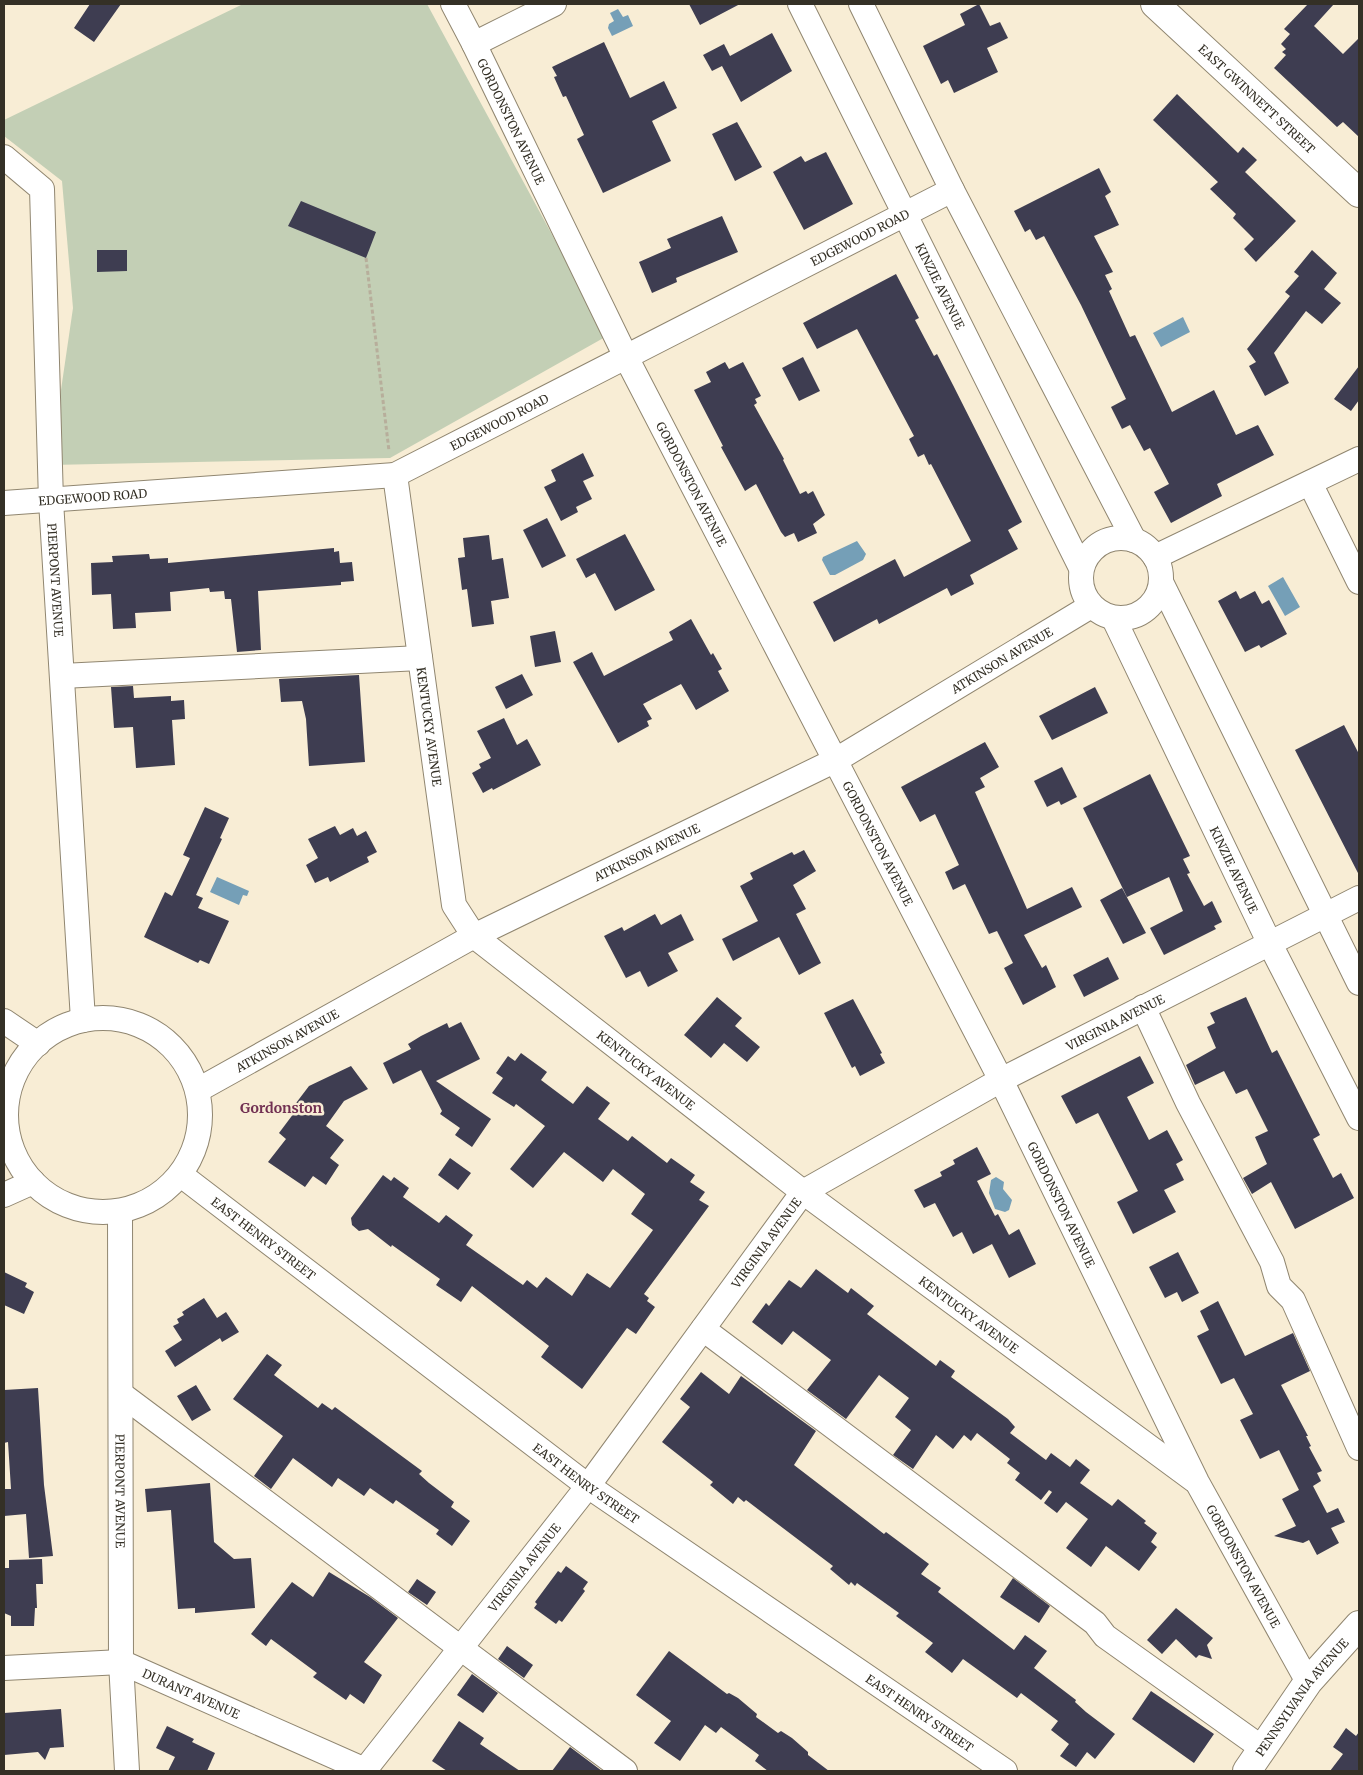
<svg xmlns="http://www.w3.org/2000/svg" width="1363" height="1775" font-family="Merriweather,serif">
<style>
.green{fill:#c3cfb5}
.water{fill:#759fb7}
.building{fill:#3e3d51}
.lines{fill:none;stroke-linecap:round;stroke-linejoin:round}
.minor-casing{stroke:#908670;stroke-width:26}
.major-casing{stroke:#908670;stroke-width:30}
.path{stroke:#b7ae9b;stroke-width:3;stroke-dasharray:4 2.5;stroke-linecap:butt}
.minor{stroke:#fff;stroke-width:24}
.major{stroke:#fff;stroke-width:28}
.labels{text-anchor:middle;dominant-baseline:central;stroke-width:5;stroke-linejoin:round;paint-order:stroke}
.street-label{font-size:12px;fill:#343026;stroke:#f8edd5}
.neighbourhood-label{font-size:14px;font-weight:bold;fill:#713052;stroke:#f8edd5}
</style>
<rect width="100%" height="100%" fill="#f8edd5"/>
<path class="green" d="M243,4h184l180,332 -217,122 -340,7 23,-157 -11,-127 -58,-45v-16z"/>
<path class="water" d="M618,9l5,8 5,-2 5,11 -21,10 -4,-8 1,-4 5,-3 -4,-8z
M1183,317l7,15 -29,15 -8,-14z
M857,541l9,13 -3,6 -28,15h-5l-8,-15 1,-3z
M1283,577l17,30 -15,9 -17,-30z
M217,877l32,14 -2,5 -4,-1 -4,10 -29,-13z
M996,1177l8,5 -1,7 9,11 -3,10 -4,2 -10,-3 -6,-16 2,-13z"/>
<path class="building" d="M90,4h31l-27,38 -20,-14z
M689,4h51l-40,21z
M979,4l11,22 10,-4 8,16 -21,10 11,24 -44,21 -6,-13 -7,4 -18,-38 42,-21 -5,-11z
M1308,4h26l-20,22 29,28 16,-16v99l-16,-15 -6,5 -63,-59 12,-13 -4,-3 4,-3 -5,-5 9,-10 -6,-5z
M772,33l20,38 -51,31 -19,-36 -10,5 -9,-16 21,-11 6,12z
M604,42l26,56 34,-17 13,27 -25,13 19,40 -68,32 -26,-54 7,-4 -18,-39 -3,1 -9,-20 3,-1 -5,-9z
M1177,94l61,59 5,-6 14,13 -12,12 51,49 -40,41 -12,-13 10,-10 -21,-21 3,-4 -26,-25 8,-7 -65,-62z
M737,122l25,45 -27,14 -23,-47z
M826,152l27,52 -49,26 -31,-58 28,-16 4,6z
M1099,168l12,24 -6,4 14,29 -25,11 19,36 -8,3 7,14 -3,2 21,46 5,-2 37,77 42,-22 22,45 22,-10 16,30 -57,29 5,12 -51,27 -17,-31 15,-8 -19,-36 -6,3 -14,-26 -8,4 -11,-22 15,-8 -45,-94 -37,-69 -8,4 -6,-11 -5,3 -11,-21z
M301,201l75,31 -10,26 -78,-32z
M722,216l16,36 -62,26 1,4 -25,11 -13,-31 32,-14 -4,-9z
M97,250h30v21l-30,1z
M1312,250l25,23 -13,16 17,14 -19,21 -16,-13 -32,42 15,30 -24,13 -16,-30 7,-4 -9,-13 43,-53 -5,-4 14,-16 -5,-4z
M896,274l23,44 -4,2 19,36 3,-2 16,31 69,137 -14,8 10,19 -48,26 4,9 -23,12 -4,-8 -68,36 -2,-5 -43,23 -21,-40 82,-43 9,18 67,-36 -40,-77 -2,1 -5,-11 -6,3 -9,-18 5,-3 -57,-107 -40,20 -14,-26z
M803,357l17,34 -21,10 -17,-33z
M725,362l4,7 14,-7 18,34 -6,3 2,4 -3,2 30,54 -1,1 17,34 6,-3 2,3 5,-3 12,24 -12,9 4,9 -19,9 -4,-9 -9,4 -4,-5 -25,-48 -11,7 -24,-44 2,-1 -29,-56 17,-8 -5,-10z
M1359,366v34l-8,11 -17,-12z
M583,453l11,23 -11,5 9,18 -16,8 2,5 -17,9 -17,-34 12,-6 -5,-11z
M547,518l19,38 -24,12 -19,-38z
M625,534l30,56 -40,21 -20,-38 -9,5 -10,-19z
M489,535l3,25 11,-2 6,40 -18,3 3,23 -22,3 -5,-38 -5,1 -4,-32 7,-1 -2,-19z
M334,548v4l5,-1 1,12 12,-1 2,19 -13,1v3l-83,6 3,59 -24,2 -6,-53h-6l-1,-8 -14,1 -1,-4 -39,4 1,19 -36,2 1,15 -23,1 -2,-35 -19,1 -1,-32 22,-1 -1,-6 37,-2 1,5 18,-1v5z
M1236,591l4,8 15,-8 7,13 7,-4 18,34 -26,14 -2,-3 -14,7 -27,-51z
M691,619l20,36 2,-2 9,16 -4,2 11,20 -33,19 -15,-26 -38,20 9,15 -5,2 2,5 -31,17 -45,-81 19,-10 12,24 69,-36 -4,-8z
M555,631l6,31 -26,5 -5,-31z
M522,674l11,21 -27,14 -11,-22z
M359,675l6,87 -56,4 -3,-47 -4,-18 -21,1 -2,-23z
M133,686l1,12 37,-2v5l13,-1 1,19 -13,1 3,45 -39,3 -3,-41 -19,1 -3,-41z
M1095,687l13,26 -56,27 -13,-24z
M504,718l13,27 10,-6 14,26 -48,25 -1,-2 -9,5 -11,-20 9,-5 -2,-4 12,-6 -14,-27z
M1344,725l15,29v121l-64,-125z
M985,742l14,25 -19,11 5,9 -10,5 52,117 45,-22 10,20 -58,28 18,33 4,-3 10,22 -33,18 -19,-37 9,-5 -16,-32 -8,3 -24,-50 -12,6 -8,-18 14,-7 -24,-51 -15,8 -19,-35z
M1062,767l15,30 -16,8 -2,-4 -12,6 -13,-26z
M1150,774l40,82 -7,3 7,14 -3,1 17,32 8,-5 10,21 -8,4 2,3 -52,26 -14,-27 33,-17 -14,-34 -42,20 -44,-89z
M205,807l24,11 -9,20 2,1 -26,56 7,3 -5,10 31,13 -20,43 -9,-4 -2,3 -54,-26 21,-45 7,4 18,-38 -7,-3z
M335,826l5,9 13,-7 4,8 9,-5 11,21 -10,5 2,5 -14,7 -25,13 -2,-5 -13,6 -9,-18 12,-7 -10,-19z
M804,850l12,21 -23,14 13,24 -10,5 25,49 -22,12 -20,-38 -46,24 -11,-22 36,-18 -18,-35 13,-7 -3,-6 42,-21 2,3z
M1122,888l24,45 -23,11 -23,-44z
M655,914l6,11 20,-11 13,26 -26,13 10,18 -30,16 -8,-16 -14,7 -22,-42 18,-9 2,4z
M1108,957l11,22 -35,18 -11,-22z
M717,997l25,21 -7,8 25,21 -13,15 -23,-19 -13,15 -27,-23z
M1246,997l26,56 5,-3 43,85 -7,4 20,39 8,-5 13,25 -59,31 -24,-47 -19,12 -9,-16 24,-14 -12,-27 13,-6 -21,-42 -11,5 -12,-23 -29,14 -9,-20 30,-17 -9,-21 8,-4 -5,-10z
M853,999l29,54 -2,1 5,9 -25,13 -5,-10 -3,2 -28,-55z
M461,1022l19,37 -44,22 55,38 -19,28 -17,-12 5,-7 -20,-14 2,-3 -21,-41 -28,14 -10,-21 28,-14 -3,-5 13,-8 26,-13 2,5z
M521,1053l26,19 -6,8 32,24 14,-18 23,17 -12,16 30,22 4,-5 35,27 4,-5 24,17 -5,7 15,10 -6,8 10,6 -65,88 5,4 -2,3 8,6 -19,27 -9,-6 -45,61 -41,-32 8,-11 -77,-60 -11,16 -25,-17 4,-6 -48,-34 -1,2 -23,-18 -9,2 -7,-6 -1,-7 32,-43 8,6 3,-4 15,11 -6,9 36,26 7,-8 27,20 -7,10 57,40 4,-5 10,8 9,-11 26,19 15,-23 23,15 43,-58 -22,-16 14,-20 -32,-25 -10,13 -39,-30 -31,36 -23,-19 35,-43 -29,-22 -2,3 -22,-14 11,-15 -7,-5 12,-17 7,5z
M1140,1056l14,27 -27,14 22,43 18,-10 16,30 -7,4 8,16 -20,10 12,22 -43,22 -16,-32 21,-11 -40,-78 -22,11 -15,-28z
M351,1066l17,23 -24,12 -18,25 18,14 -14,18 9,7 -13,20 -13,-9 -8,11 -37,-25 18,-23 -7,-6 15,-20 -4,-2 19,-25z
M977,1147l14,27 -14,7 18,35 3,-2 11,21 10,-6 17,35 -27,14 -17,-34 -19,10 -11,-22 -9,5 -18,-34 -11,5 -10,-18 28,-14 -2,-4 15,-8 -2,-4z
M450,1158l21,15 -13,17 -20,-15z
M1178,1252l21,41 -17,9 -5,-10 -12,6 -16,-31z
M816,1269l32,24 3,-5 23,18 -7,8 69,52 4,-6 15,11 -4,6 57,42 7,8 -5,6 36,27 5,-7 19,14 6,-8 14,11 -10,13 32,23 6,-7 28,22 -2,2 13,10 -6,9 6,5 -18,24 -33,-25 -15,21 -25,-19 22,-29 -22,-17 -9,11 -13,-10 8,-11 -3,-2 -8,10 -26,-20 5,-7 -13,-10 3,-4 -33,-26 -6,8 -7,-6 -11,14 -17,-14 -23,34 -20,-14 18,-25 -16,-13 14,-19 -30,-23 -33,44 -39,-29 24,-30 -38,-29 -11,14 -30,-23 14,-19 3,3 20,-26 12,8z
M4,1272l23,11 -2,4 9,5 -10,22 -20,-9z
M204,1298l13,20 9,-6 13,20 -17,10 -2,-4 -45,29 -10,-16 17,-11 -9,-14 6,-3 -2,-4 7,-4 -2,-3z
M1218,1301l27,55 48,-23 17,38 -29,14 27,51h-2l5,10 -2,1 13,24 -5,2 4,8 -8,5 14,27 11,-5 7,14 -14,6 8,15 -22,12 -8,-15 -6,3 -29,-7 22,-10 -14,-27 17,-9 -20,-40 -19,9 -20,-39 13,-6 -19,-36 -13,6 -24,-48 12,-6 -9,-19z
M267,1354l15,11 -8,10 44,33 4,-5 10,7 3,-3 87,64 -3,3 10,9 25,19 -3,5 19,14 -18,25 -16,-12 3,-4 -43,-30 -3,4 -23,-16 -6,8 -26,-18 -6,9 -39,-29 -22,31 -17,-13 29,-40 -50,-37z
M701,1372l28,22 12,-18 75,55 -22,34 90,69 2,-2 43,32 -8,10 20,14 -3,4 76,58 11,-15 22,16 -13,17 42,32 -1,2 11,10 29,22 -20,25 -8,-7 -11,15 -16,-11 9,-12 -18,-14 7,-9 -37,-28 -4,5 -54,-39 -11,14 -27,-21 8,-9 -37,-27 3,-3 -42,-30 -2,3 -4,-4 -2,3 -19,-16 3,-3 -87,-66 -2,2 -6,-5 -5,7 -23,-19 3,-3 -51,-40 28,-35 -10,-8z
M196,1385l15,25 -19,11 -15,-25z
M38,1388l6,97 9,71 -24,2 -3,-44 -22,2v-27h7l-3,-47 -4,1v-53z
M210,1483l4,59 20,17 17,-1 4,50 -60,5v-5l-17,1 -7,-99 -24,2 -2,-23z
M42,1559l1,25h-7l1,24h-2l-1,18h-23v-10l-7,-3v-45h5v-8z
M566,1566l22,16 -5,7 2,2 -23,31 -3,-2 -3,4 -22,-16 3,-4 -2,-2 23,-31 3,2z
M329,1572l41,25 28,21 -34,44 18,13 -18,29 -14,-10 -4,6 -33,-23 4,-4 -46,-34 -5,7 -15,-12 41,-52 21,15z
M1013,1578l37,28 -11,17 -39,-26z
M417,1579l19,13 -9,13 -19,-13z
M1176,1608l37,30 -6,7 5,14 -13,-4 -3,3 -20,-19 -14,15 -15,-14z
M507,1646l26,19 -9,13 -26,-19z
M669,1651l58,43 2,-1 9,5 19,16 -1,3 22,16 3,-2 11,7 16,14v3l21,16h-61l-13,-10 4,-6 -38,-28 -5,6 -11,-8 -25,36 -26,-18 17,-22 -35,-26z
M472,1674l26,19 -15,20 -26,-18z
M1151,1691l63,43 -20,29 -62,-44z
M61,1709l3,38 -14,1 -5,12 -7,-8 -34,3v-42z
M459,1721l25,17 -4,6 40,27h-73l-15,-10z
M167,1726l27,13 -2,3 23,11 -8,18h-39l7,-14 -19,-9z
M1346,1728l10,8 3,-4v39h-29l13,-17 -10,-7z
M570,1747l32,24h-50z"/>
<g class="lines">
<g class="minor-casing">
<g id="minor">
<path id="s1" d="M453,4l21,40 152,313 375,723 196,402 111,200"/>
<path id="s2" d="M800,4l281,564"/>
<path d="M861,4l91,186 182,350"/>
<path d="M474,44l80,-40"/>
<path id="s3" d="M4,157l38,32 9,312 32,519"/>
<path id="s4" d="M395,475l59,430 20,31 329,256 391,288"/>
<path d="M1310,483l49,99"/>
<path id="s5" d="M4,503l391,-28 557,-285"/>
<circle cx="1121" cy="578" r="40"/>
<path d="M1155,557l204,-98"/>
<path d="M1161,582l198,401"/>
<path id="s6" d="M1114,619l155,323 90,176"/>
<path d="M62,676l358,-18"/>
<path d="M1143,1007l45,96 84,159 7,24 14,14 66,148"/>
<circle cx="103" cy="1115" r="97"/>
<path d="M4,1021l34,23"/>
<path id="s7" d="M198,1090l276,-154 362,-176 255,-154"/>
<path id="s8" d="M181,1175l407,311 417,285"/>
<path d="M4,1195l29,-13"/>
<path id="s9" d="M120,1211l1,451 6,109"/>
<path d="M703,1329l392,294 10,13 157,112"/>
<path d="M121,1394l504,377"/>
<path id="s10" d="M4,1668l117,-6 246,109"/>
<path id="s11" d="M364,1771l224,-285 215,-294 198,-112 358,-182"/>
</g>
</g>
<g class="major-casing">
<g id="major">
<path id="s12" d="M1155,4l204,189"/>
<path id="s13" d="M1247,1771l61,-89 51,-57"/>
</g>
</g>
<path class="path" d="M366,258l23,193"/>
<use href="#minor" class="minor"/>
<use href="#major" class="major"/>
</g>
<g class="labels">
<g class="street-label">
<text stroke="none"><textPath href="#s12" startOffset="139">EAST GWINNETT STREET</textPath></text>
<text stroke="none"><textPath href="#s1" startOffset="131">GORDONSTON AVENUE</textPath></text>
<text stroke="none"><textPath href="#s5" startOffset="914">EDGEWOOD ROAD</textPath></text>
<text stroke="none"><textPath href="#s2" startOffset="315">KINZIE AVENUE</textPath></text>
<text stroke="none"><textPath href="#s5" startOffset="509">EDGEWOOD ROAD</textPath></text>
<text stroke="none"><textPath href="#s1" startOffset="536">GORDONSTON AVENUE</textPath></text>
<text stroke="none"><textPath href="#s5" startOffset="89">EDGEWOOD ROAD</textPath></text>
<text stroke="none"><textPath href="#s3" startOffset="441">PIERPONT AVENUE</textPath></text>
<text stroke="none"><textPath href="#s7" startOffset="912">ATKINSON AVENUE</textPath></text>
<text stroke="none"><textPath href="#s4" startOffset="254">KENTUCKY AVENUE</textPath></text>
<text stroke="none"><textPath href="#s1" startOffset="941">GORDONSTON AVENUE</textPath></text>
<text stroke="none"><textPath href="#s7" startOffset="508">ATKINSON AVENUE</textPath></text>
<text stroke="none"><textPath href="#s6" startOffset="278">KINZIE AVENUE</textPath></text>
<text stroke="none"><textPath href="#s11" startOffset="1082">VIRGINIA AVENUE</textPath></text>
<text stroke="none"><textPath href="#s7" startOffset="102">ATKINSON AVENUE</textPath></text>
<text stroke="none"><textPath href="#s4" startOffset="689">KENTUCKY AVENUE</textPath></text>
<text stroke="none"><textPath href="#s1" startOffset="1346">GORDONSTON AVENUE</textPath></text>
<text stroke="none"><textPath href="#s8" startOffset="104">EAST HENRY STREET</textPath></text>
<text stroke="none"><textPath href="#s11" startOffset="664">VIRGINIA AVENUE</textPath></text>
<text stroke="none"><textPath href="#s4" startOffset="1094">KENTUCKY AVENUE</textPath></text>
<text stroke="none"><textPath href="#s8" startOffset="509">EAST HENRY STREET</textPath></text>
<text stroke="none"><textPath href="#s9" startOffset="280">PIERPONT AVENUE</textPath></text>
<text stroke="none"><textPath href="#s1" startOffset="1751">GORDONSTON AVENUE</textPath></text>
<text stroke="none"><textPath href="#s11" startOffset="259">VIRGINIA AVENUE</textPath></text>
<text stroke="none"><textPath href="#s10" startOffset="194">DURANT AVENUE</textPath></text>
<text stroke="none"><textPath href="#s13" startOffset="92">PENNSYLVANIA AVENUE</textPath></text>
<text stroke="none"><textPath href="#s8" startOffset="914">EAST HENRY STREET</textPath></text>
</g>
<g class="neighbourhood-label">
<text x="281" y="1108">Gordonston</text>
</g>
</g>
<rect width="1363" height="1775" fill="none" stroke="#343026" stroke-width="10"/>
</svg>
